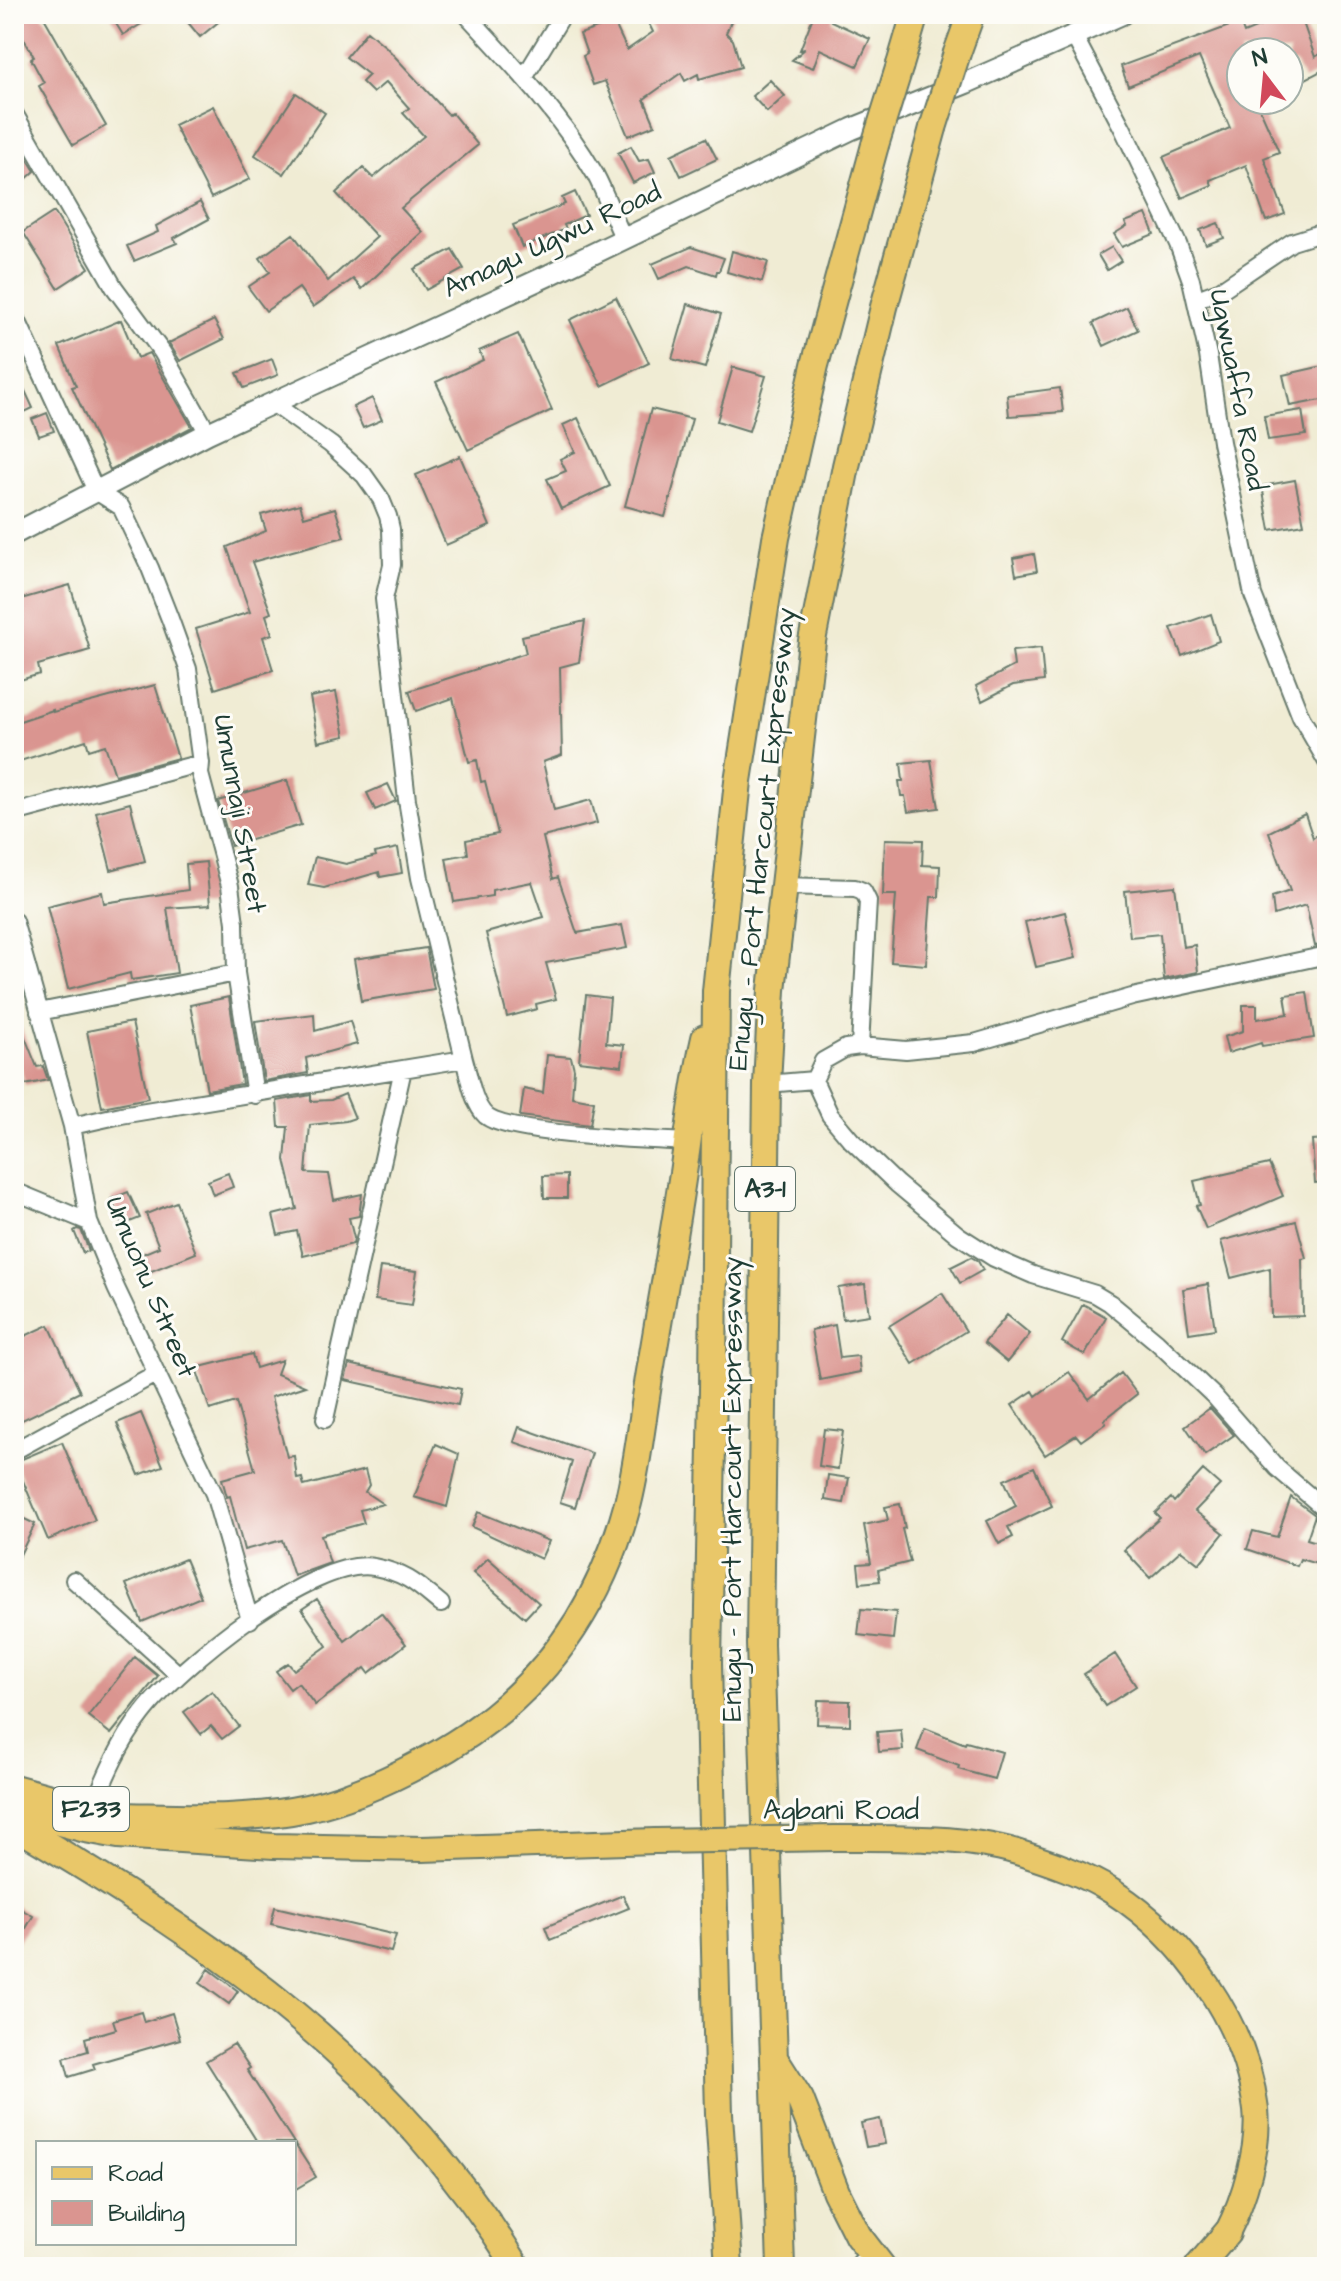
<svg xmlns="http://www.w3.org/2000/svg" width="1341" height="2281" font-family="'Architects Daughter',sans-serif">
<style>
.building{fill:#da9590}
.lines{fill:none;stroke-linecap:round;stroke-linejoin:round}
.minor-casing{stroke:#687a6c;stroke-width:20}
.tertiary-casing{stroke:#687a6c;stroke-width:24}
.primary-casing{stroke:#687a6c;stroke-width:28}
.trunk-casing{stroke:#687a6c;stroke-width:30}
.minor{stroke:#fff;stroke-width:16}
.tertiary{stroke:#fff;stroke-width:20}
.primary{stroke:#e9c769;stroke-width:24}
.trunk{stroke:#e9c769;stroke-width:26}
.primary-bridge-casing{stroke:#687a6c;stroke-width:28;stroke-linecap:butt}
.trunk-bridge-casing{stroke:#687a6c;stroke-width:30;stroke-linecap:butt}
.primary-bridge{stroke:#e9c769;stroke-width:24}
.trunk-bridge{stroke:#e9c769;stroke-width:26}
.labels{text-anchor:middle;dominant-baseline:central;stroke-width:6;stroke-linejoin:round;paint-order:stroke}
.shield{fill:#fdfcf7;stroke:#62766e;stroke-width:2}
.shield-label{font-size:26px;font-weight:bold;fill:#1f3d34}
.street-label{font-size:28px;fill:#1f3d34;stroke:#fdfcf7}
</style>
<rect width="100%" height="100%" fill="#fdfcf7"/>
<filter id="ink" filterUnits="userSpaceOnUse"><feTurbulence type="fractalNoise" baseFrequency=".0125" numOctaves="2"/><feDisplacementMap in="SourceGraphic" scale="16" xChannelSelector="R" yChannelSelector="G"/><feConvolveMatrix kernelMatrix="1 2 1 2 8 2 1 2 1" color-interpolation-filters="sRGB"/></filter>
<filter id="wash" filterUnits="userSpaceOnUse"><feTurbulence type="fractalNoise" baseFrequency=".006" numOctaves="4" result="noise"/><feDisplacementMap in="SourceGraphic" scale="32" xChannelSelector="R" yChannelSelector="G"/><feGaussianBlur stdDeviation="1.8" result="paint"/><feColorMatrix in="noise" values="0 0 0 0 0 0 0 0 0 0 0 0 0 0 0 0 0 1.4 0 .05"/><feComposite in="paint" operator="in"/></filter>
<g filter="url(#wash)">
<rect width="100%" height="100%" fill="#f0ecd4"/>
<g id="blocks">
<path class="building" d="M14,14h28l64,112 -33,19 -34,-59 5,-3 -13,-24 3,-2 -20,-36z
M110,14h48l-35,21z
M181,14h47l-28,23z
M644,14h90l-8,19 7,7 8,27 -42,12 -1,-5 -13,7 -4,-8 -37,26 11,26 -27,11 -23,-55 -12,4 -10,-29 4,-2 -7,-20 34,-12 13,28 26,-18z
M814,14h20l-3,7 39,18 -13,27 -37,-17 -7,19 -21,-8 13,-11 -5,1z
M1290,14h10l15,43 12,-7v18l-23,12 -9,-18 -6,3v-13h-48v48h15l23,52 -15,6 21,56 -19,7 -20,-56 -36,15 2,5 -30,13 -19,-41 67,-29 -31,-71 -71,29 -7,-20 119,-44 4,11z
M367,31l19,16 63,68 3,-2 26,32 -77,63 22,24 -61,57 -9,-10 -40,28 -14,-19 -33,23 -18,-24 22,-15 -10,-14 33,-24 35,47 49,-44 -41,-44 27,-25 10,10 51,-42 -21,-23 6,-5 -23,-26 -13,11 -11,-11 7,-7 -23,-18z
M770,80l15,16 -18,16 -15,-16z
M296,93l29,20 -41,61 -29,-19z
M213,106l37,73 -39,19 -37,-73z
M706,138l11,21 -36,17 -10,-21z
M631,146l8,15 10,-2 6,13 -22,11 -15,-30z
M25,155l10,16 -21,19v-24z
M575,192l11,23 -22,10 2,4 -44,18 -9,-22 52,-21 -3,-6z
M200,202l9,17 -35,19 3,5 -43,18 -7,-15 31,-14 -2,-6z
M54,212l35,56 -31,20 -35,-56z
M1146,214l8,20 -32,13 -8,-13 13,-8 -2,-4z
M1218,223l6,15 -18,7 -6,-15z
M691,247l33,11 -5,13h-2l-1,4 -27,-9 -30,13 -7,-15z
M1112,247l9,14 -14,9 -9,-15z
M452,249l12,20 -38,21 -12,-21z
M732,251l36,11 -6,20 -35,-10z
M616,297l33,66 -47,23 -32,-66z
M688,304l33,10 -16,54 -33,-9z
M1127,307l11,23 -34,16 -11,-23z
M121,320l16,38 12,-5 43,74 -82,43 -38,-83 4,-1 -17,-40z
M214,320l10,19 -44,22 -11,-18z
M518,334l34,76 -84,40 -32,-68 47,-22 -4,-9z
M272,359l6,16 -34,13 -7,-15z
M1327,365v34l-37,7 -7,-31z
M14,367l19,41 -19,9z
M733,367l33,9 -17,55 -32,-10z
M1060,388l3,24 -54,4 -2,-21z
M372,398l10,22 -19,8 -10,-21z
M651,409l41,10 -27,98 -40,-11z
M1302,410l4,25 -38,5 -4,-24z
M47,413l7,18 -15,5 -7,-17z
M578,418l32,68 -49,23 -14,-30 19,-8 -6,-12 15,-7 -12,-27z
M460,456l30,70 -44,19 -30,-70z
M1295,480l9,44 -34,6 -8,-44z
M300,504l4,13 31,-9 9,29 -92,25 19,51 -5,2 6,19 -9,3 10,33 -58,19 -19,-60 54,-17 -23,-65 39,-16 -5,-16z
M1034,554l3,17 -21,4 -3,-17z
M70,585l20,65 -52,15 2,9 -23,7 -3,-32 8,-2 -8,-23v-23z
M1211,614l8,27 -37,15 -11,-28z
M585,621l-6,41 -19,5 2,88 -19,7 11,48 37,-10 6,23 -54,14 10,42 5,-2 19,56 45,-8 5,23 -81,15 10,36 -20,5 1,5 -30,8 -21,-84 58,-16 -12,-35 -40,8v6l-38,6 -8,-44 22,-4 -2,-14 32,-6 -13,-53 -4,1 -4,-22 -8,2 -16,-64 -37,13 -7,-20 117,-38 -4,-17z
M1041,648l3,33 -31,4 -31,16 -6,-15 38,-20 -2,-15z
M155,685l23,73 -63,17 -10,-30 -16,5 -3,-10 -72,23v-40l39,-13v2z
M336,692l9,44 -27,6 -8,-45z
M931,760l8,48 -31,4 -3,-16h-4l-2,-15h4l-2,-18z
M287,780l14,45 -70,21 -13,-45z
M388,784l8,17 -21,9 -8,-17z
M130,803l15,58 -34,9 -15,-58z
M1305,814l8,24 7,-5 7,21v90l-12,2 -9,-41 -32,10 -2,-18 18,-6 -21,-59z
M885,839l38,1 -1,25 18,1 -1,31h-8l-5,68 -35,-3 5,-67h-13z
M398,848l4,25 -22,4 -1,-5 -55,16 -16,-3 7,-28 31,7 30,-8 -1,-3z
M206,862l4,43 -43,3 10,65 -46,7 -1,-7 -62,16 -21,-83 55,-14 2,11 84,-13 -2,-26z
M1175,886l8,61 12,-2 3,27 -34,7 -4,-45 -30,3 -5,-46z
M1065,912l11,46 -40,9 -11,-45z
M426,948l8,41 -73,12 -7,-42z
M1307,992l7,46 -52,8 -1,-3 -33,10 -4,-16 19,-6v-26h14v14l31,-5 -3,-19z
M586,995l24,3 -4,45 18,2 -2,21 -43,-5z
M229,997l13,87 -35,6 -17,-85z
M14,1010l23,57 6,-1 5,14 -23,5 -7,-31 -4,1z
M314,1014l1,17 35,-10 7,23 -51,14 2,15 -44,8 -9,-60z
M132,1022l16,76 -46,9 -15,-76z
M547,1055l24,2 3,12 -2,28 22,4 -4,24 -70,-9 4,-27 19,4z
M345,1094l10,24 -9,3 -36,4 -4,48 23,1 5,26 28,-6 -3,22 -10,2 5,20 -1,6 -50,12 -6,-25 -19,4 -5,-20 24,-6 -12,-49 3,-33h-9l-2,-26 34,-6v6l20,-1z
M1327,1139v43l-12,1 -3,-43z
M1269,1164l14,32 -77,33 -10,-23 4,-1 -6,-24z
M228,1173l5,14 -20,8 -5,-14z
M567,1175v23h-23l-1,-22z
M128,1192l12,26 -18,7 -11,-26z
M176,1202l20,51 -47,19 -7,-18 17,-7 -13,-33z
M1296,1221l10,37 -4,1 1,57 -32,1 -1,-49 -39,10 -10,-37z
M77,1229l4,1 8,21 -6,2 -9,-22z
M971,1257l7,4 5,9 -23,13 -9,-16z
M380,1267l37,4 -5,34 -37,-5z
M865,1284l4,31 -26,4 -5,-31z
M1208,1284l7,45 -26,4 -6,-44z
M942,1293l24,38 -53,33 -24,-38z
M1083,1304l23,13 -21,38 -23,-13z
M1007,1315l23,19 -23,28 -23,-19z
M49,1325l31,67 -66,32v-83z
M835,1325l5,33 18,-2 2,16 -40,8 -9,-50z
M252,1354l4,14 26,-8 -5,14 28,12 -34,11 16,60 7,-1 3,23 5,-1 2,8 61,-16 4,15 -4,7 18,12 -23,6 4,13 -43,12 9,28 -36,13 -12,-36 -38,10 -14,-54 -3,1 -5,-18 33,-9 -19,-68 -26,8 -14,-42z
M349,1364l112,25 -3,16 -113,-25z
M1069,1372l20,27 32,-26 16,21 -33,26 2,3 -25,18 -5,-6 -31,20 -33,-50 21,-14 3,5z
M1210,1408l24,27 -29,20 -20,-29z
M141,1413l22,53 -24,9 -22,-52z
M519,1427l73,26 -17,54 -15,-5 12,-40 -58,-20z
M824,1429l19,2 -5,38 -19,-3z
M62,1442l33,78 -47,20 -33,-78z
M436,1444l23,10 -12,53 -33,-10z
M1034,1467l18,39 -44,21 5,10 -14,7 -12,-23 29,-15 -12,-26z
M1203,1470l17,15 -25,26 29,22 -25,31 -18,-14 -31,28 -26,-28 36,-32 -5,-5 16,-15 3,4z
M828,1475l21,3 -5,25 -19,-3z
M1291,1497l24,18 -8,24 20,6v22l-27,-8 -3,7 -50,-17 6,-18 24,6z
M900,1504l5,24 -3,1 8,33 -32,8 2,11 -20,2 -2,-19 13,-1 -7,-38 24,-5 -3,-13z
M478,1512l71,29 -8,18 -69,-32z
M14,1514l21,10 -21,43z
M488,1558l51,45 -14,15 -52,-45z
M185,1559l16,38 -59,25 -16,-38z
M317,1599l28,42 36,-28 25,31 -37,29 -4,-5 -50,37 -17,-22 -8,6 -14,-18 12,-8 6,7 33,-24 -25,-37z
M861,1609l35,3 -3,27 -35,-4z
M1115,1654l21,32 -31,20 -21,-32z
M135,1657l23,19 -47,58 -23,-18z
M212,1691l27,35 -17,13 -11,-13 -10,8 -17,-22z
M818,1700l32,1v24l-33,-1z
M925,1728l40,16 1,-2 36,10 -8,27 -36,-10 1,-3 -42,-16z
M901,1730l2,20 -24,2 -2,-20z
M623,1895l6,13 -79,32 -5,-13z
M14,1905l19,11 -19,33z
M275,1907l121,28 -5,17 -120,-28z
M209,1969l29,22 -9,13 -29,-21z
M141,2012l3,10 28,-9 8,26 -87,25 2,5 -26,8 -5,-19 24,-7 -3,-13 31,-9 -3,-9z
M234,2044l16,24 -3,2 69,107 -22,13v-47h-36l-52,-82z
M880,2119l5,25 -19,3 -5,-24z"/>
</g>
</g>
<g filter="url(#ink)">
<use href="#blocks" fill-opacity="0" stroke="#687a6c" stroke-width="2"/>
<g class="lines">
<g class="minor-casing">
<path id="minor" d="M466,14c47,51 94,100 129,160 11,20 18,43 28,63
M1074,36l49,93 55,115 13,36 17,75 13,87 32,153 48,122 26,45
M524,78l39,-64
M14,113l100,174 48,65 46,81
M1197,299l24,-9 71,-48 35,-11
M14,313l82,178 25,16 29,61 20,51 18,50 13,94 -1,11 30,112 5,37 1,50 -197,39
M274,404l57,41 33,30 17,24 7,17 3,13 1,36 -8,34 23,201 13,78 44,181
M14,813l187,-50
M783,886l72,2 8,3 5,10 -8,145
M14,921l58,205 17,96 27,66 98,206 36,126
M1327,955l-195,42 -158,46 -68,7 -46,-4 -14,2 -23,13 -9,19 16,35 21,25 46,44 61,51 36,23 39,17 62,19 15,9 47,39 57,54 63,72 50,43
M236,973l19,122
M767,1084l47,-4
M72,1126l49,-11 343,-56c5,17 9,45 22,57 22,19 166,24 202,26
M14,1191l75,31
M325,1419l78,-350
M14,1451l143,-78
M74,1580l105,95
M92,1809c14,-34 28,-67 51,-96 36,-47 170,-156 231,-146 32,6 43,17 67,37
M860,2267v-4"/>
</g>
<g class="tertiary-casing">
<path id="tertiary" d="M14,534l194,-101 339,-157 305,-147 114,-46 156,-69"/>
</g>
<g class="primary-casing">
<path id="primary" d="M14,1787l106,29 17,9
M14,1811l71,19 33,6 156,10 148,3 233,-8
M836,1838c57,0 127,-2 181,14 32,10 68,22 96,40 72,46 133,132 143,218 4,37 -12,90 -29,123"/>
</g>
<g class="trunk-casing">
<path id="trunk" d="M957,53l14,-39
M900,65l15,-51
M120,1816c62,1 126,5 187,-8 42,-9 81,-27 118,-47 106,-56 172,-142 203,-258 11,-44 15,-92 23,-137 12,-74 26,-147 36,-221 5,-36 10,-72 18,-107
M14,1825c203,119 377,238 503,442
M774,2058l26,41 36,93 22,44 24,31
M729,2267l-10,-153 -11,-451 5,-273 3,-399 22,-210 38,-243 39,-173 60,-220
M781,2267l-21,-623 7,-560 5,-94 40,-349 34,-175 38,-159 49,-179
M1198,2267l29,-34"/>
</g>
<use href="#minor" class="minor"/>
<use href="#tertiary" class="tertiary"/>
<use href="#primary" class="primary"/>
<use href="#trunk" class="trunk"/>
<g class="primary-bridge-casing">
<path id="primary-bridge" d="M655,1841l181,-3"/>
</g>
<g class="trunk-bridge-casing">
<path id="trunk-bridge" d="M933,128l24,-75
M875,145l25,-80"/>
</g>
<use href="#primary-bridge" class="primary-bridge"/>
<use href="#trunk-bridge" class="trunk-bridge"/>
</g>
</g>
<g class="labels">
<g class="shield">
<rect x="735" y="1167" width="60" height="44" rx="6"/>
<rect x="53" y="1787" width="76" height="44" rx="6"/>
</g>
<g class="shield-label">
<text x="765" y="1189">A3-1</text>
<text x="91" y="1809">F233</text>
</g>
<g class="street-label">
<text transform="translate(552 240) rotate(-25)">Amagu Ugwu Road</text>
<text transform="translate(1238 390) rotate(79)">Ugwuaffa Road</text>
<text transform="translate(240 814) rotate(80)">Umunnaji Street</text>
<text transform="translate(762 839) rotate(-84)">Enugu - Port Harcourt Expressway</text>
<text transform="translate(151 1287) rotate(67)">Umuonu Street</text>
<text transform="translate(732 1489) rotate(-90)">Enugu - Port Harcourt Expressway</text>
<text x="841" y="1810">Agbani Road</text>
</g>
</g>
<rect width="1341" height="2281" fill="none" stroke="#fdfcf7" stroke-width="48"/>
<rect x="36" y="2141" width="260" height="104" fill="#fdfcf7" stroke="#a4b0a9" stroke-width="2"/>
<rect x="52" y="2167" width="40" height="12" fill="#e9c769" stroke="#a4b0a9" stroke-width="2"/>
<text x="108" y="2181" font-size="24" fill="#1f3d34">Road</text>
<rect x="52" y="2201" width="40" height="24" fill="#da9590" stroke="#a4b0a9" stroke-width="2"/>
<text x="108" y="2221" font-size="24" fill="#1f3d34">Building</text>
<g transform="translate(1265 76) rotate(344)"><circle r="38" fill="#fdfcf7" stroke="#a4b0a9" stroke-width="2"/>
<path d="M0-6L14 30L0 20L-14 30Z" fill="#d1495b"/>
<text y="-12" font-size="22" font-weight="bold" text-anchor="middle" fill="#1f3d34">N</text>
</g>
</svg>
